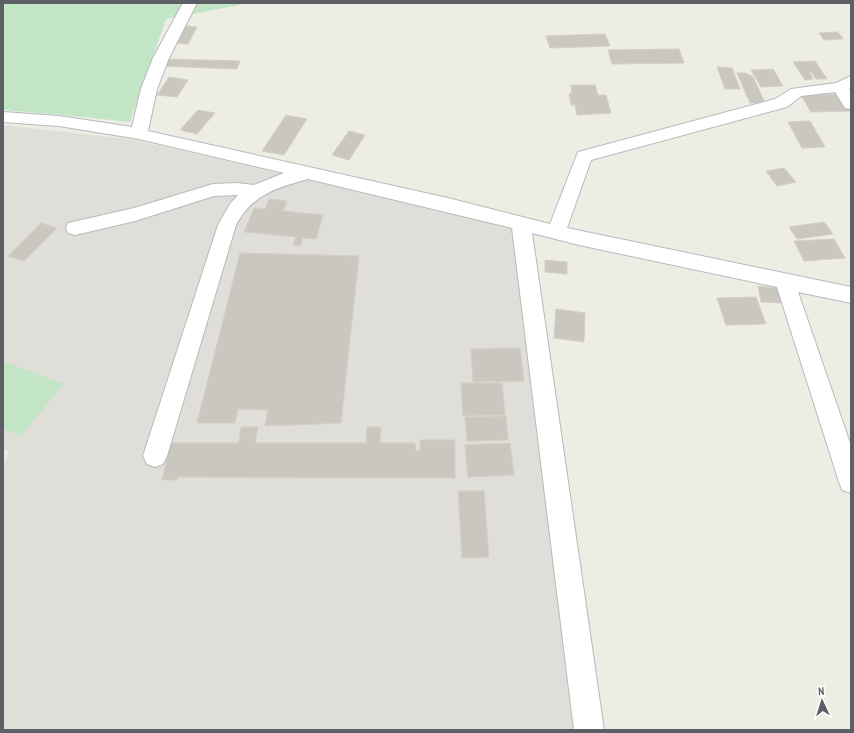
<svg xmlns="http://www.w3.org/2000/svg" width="854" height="733" font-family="'PT Sans Narrow',sans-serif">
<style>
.industrial{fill:#e0ded8}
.green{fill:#c2e5c5}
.building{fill:#cac7c1;stroke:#d3cfc3}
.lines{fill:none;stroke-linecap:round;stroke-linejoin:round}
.minor-casing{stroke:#b7b9be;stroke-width:2}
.minor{fill:#fff;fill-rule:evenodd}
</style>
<rect width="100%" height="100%" fill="#eeede4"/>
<path class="industrial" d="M3,125l133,15 379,88 61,502h-573v-263l6,-16h-6z"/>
<path class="green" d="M3,3h247l-84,16 -36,103 -66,-7 -61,-5z
M5,362l59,22 -43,52 -18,-7v-65z"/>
<path class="building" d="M183,26l14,1 -9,17 -14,-1z
M838,32l5,7 -19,1 -5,-7z
M605,34l5,12 -60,2 -4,-12z
M679,49l5,14 -72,1 -4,-14z
M163,59l77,2 -3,8 -78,-3z
M815,61l12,18h-11l-5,-7h-2l4,7 -8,1 -12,-18z
M717,67l15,1 8,21h-15z
M773,69l10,17 -22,1 -10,-17z
M737,73h9l7,4 12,26h-15z
M169,77l19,3 -11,17 -20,-2z
M571,85h24l3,10h8l5,18 -34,2 -2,-10h-4l-2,-11h3z
M841,94l10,17 -40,1 -10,-17z
M198,110l17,3 -18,21 -17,-4z
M286,115l21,4 -23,36 -22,-4z
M810,121l15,26 -23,1 -14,-26z
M349,131l16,4 -16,25 -17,-5z
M784,168l12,14 -19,4 -11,-15z
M269,199l18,2 -4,10 40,4 -7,24 -13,-1 -3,8 -7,-1 3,-8 -52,-5 10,-24 11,1z
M824,222l9,12 -36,5 -8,-12z
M41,223l16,5 -33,33 -16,-5z
M834,239l11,19 -41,3 -10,-20z
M240,253l119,3 -18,167 -76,3 3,-16 -30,-1 -3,14h-38z
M545,260l22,2v12l-22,-2z
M758,286l19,2 4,15 -20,-1z
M756,297l10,27 -40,1 -9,-27z
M556,309l29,4 -1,29 -30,-4z
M520,348l4,33 -51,1 -2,-33z
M461,383h41l3,32 -42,1z
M506,416l2,24 -41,1 -2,-24z
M241,427h17l-3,16h111l1,-16h14l-1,16h35l1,8h4v-11h35v38l-278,-1v3h-15l9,-37h68z
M510,443l4,32 -46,2 -3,-32z
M458,491h26l5,66 -27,1z"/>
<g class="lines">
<g class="minor-casing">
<path id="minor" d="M183,3h14l-28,55 -12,31 -9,42 300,67 102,26 28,-72 197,-53 16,-10 45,-6 15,-7v11l-2,2 2,3v17l-6,-1 -10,-16 -34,4 -14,11 -196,53 -24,68 284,59v16l-53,-11 53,154v47l-9,-3 -3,-8 -62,-195 -198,-42 -47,-12 72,497h-30l-62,-502 -204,-49c-32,9 -55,15 -72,46l-69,231 -4,8 -8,3 -8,-3 -4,-8 75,-231 12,-21 8,-9 -24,1 -79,25 -60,14 -7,-2 -2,-5 2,-5 66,-15 79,-24 23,-1 18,2 30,-12 -145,-34 -80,-13 -56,-4v-10l56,4 73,11 9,-38 12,-31z"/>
</g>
<use href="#minor" class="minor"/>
</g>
<rect width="854" height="733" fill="none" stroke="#5c5f64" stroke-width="8"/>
<g transform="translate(822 701) rotate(356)" stroke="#ffffff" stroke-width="3" paint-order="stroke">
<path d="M0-3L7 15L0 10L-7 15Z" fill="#5c5f64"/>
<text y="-6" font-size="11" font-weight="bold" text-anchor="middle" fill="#5c5f64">N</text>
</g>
</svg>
